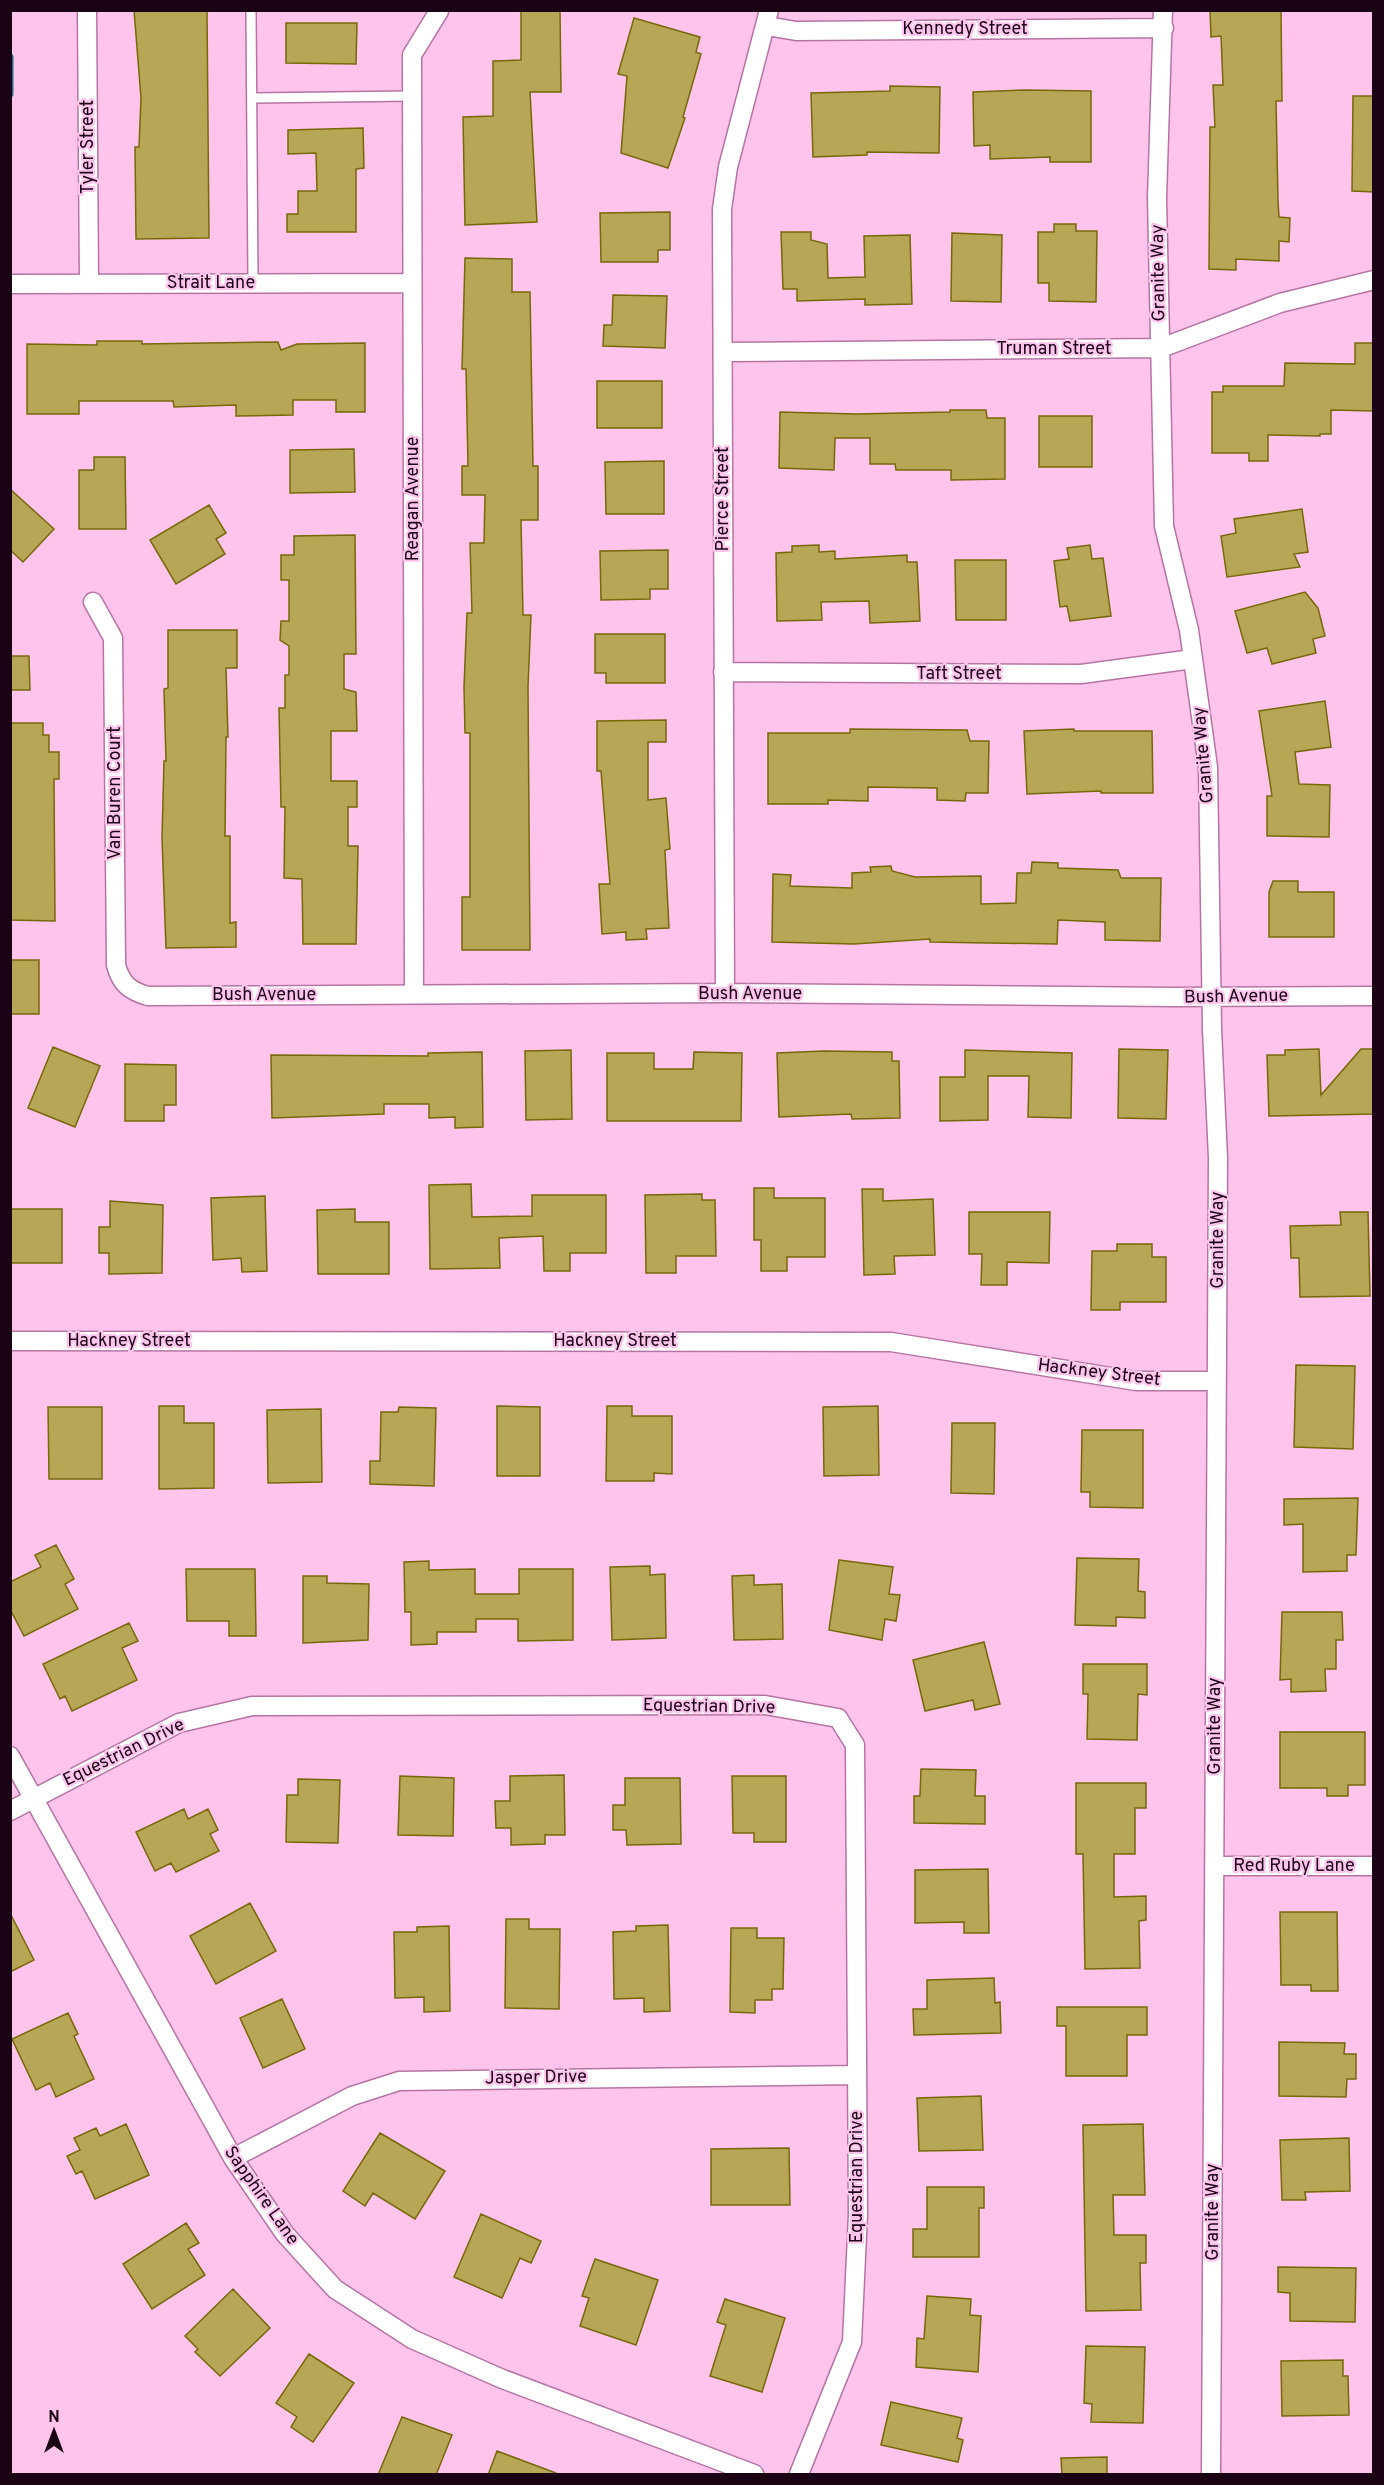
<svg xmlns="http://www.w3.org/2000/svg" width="1384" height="2485" font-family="Overpass,sans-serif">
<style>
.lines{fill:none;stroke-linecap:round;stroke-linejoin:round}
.stream{stroke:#276b83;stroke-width:7}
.building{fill:#b6a655;stroke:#78680a;stroke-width:1.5}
.lane-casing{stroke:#b674a3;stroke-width:12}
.street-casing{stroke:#b674a3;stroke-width:21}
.lane{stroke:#fff;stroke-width:9}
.street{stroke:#fff;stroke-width:18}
.labels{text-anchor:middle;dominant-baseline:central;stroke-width:4.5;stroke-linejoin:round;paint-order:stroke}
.street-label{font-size:18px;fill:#190314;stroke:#fec4ec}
</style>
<rect width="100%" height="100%" fill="#fec4ec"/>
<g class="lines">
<path class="stream" d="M10,57v37"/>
</g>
<path class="building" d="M134,10h73l2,228 -73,1 -1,-92h4l2,-49z
M521,10h39l1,82h-31l7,130 -72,3 -2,-108 30,-1v-55l28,-1z
M1210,10h71l1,91h-6l2,100 1,16 11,1 -1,24 -10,-1v20l-43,-2v11l-27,-1 1,-142h5l-2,-42h10l-2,-49 -10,1z
M634,18l66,19 -4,15 5,2 -18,63 2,1 -17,50 -47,-15 6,-77 -9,-2z
M286,23h71l-1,41 -70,-1z
M890,86l50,1 -1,66 -72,-1v3l-54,2 -2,-64 79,-2z
M1025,90l66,1v71h-41v-5l-60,2v-14l-16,1 -1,-54z
M1353,96h21v96l-22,-1z
M363,128l1,40 -8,1v63h-69v-18h11v-23h19l-1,-38 -28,1v-24z
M670,212v38h-12v12h-57l-1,-49z
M1054,224h22v7h21l-1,71 -47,-1v-18h-11v-51h16z
M781,232h30v8l16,4 1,34 37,-1 -1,-41 46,-1 2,69 -47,1v-6l-68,2v-12h-14z
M952,233l50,2 -1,67 -50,-1z
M465,258l47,1v33h18l3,174h5v54h-17l2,95h8l-3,72 2,263h-68v-53h8v-164h-5l-1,-46 3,-74h5l-2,-70h14l1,-48h-23v-29h6l-2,-97h-4z
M613,295l54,1 -2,52 -62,-2 1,-21h8z
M97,341h45v3l136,-2 3,8 16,-6 68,-1v69h-29v-12h-43v15l-57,1v-11l-62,2 -1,-6h-94v13h-52v-70l70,1z
M1355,343h19v68l-43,-1v24h-11v2l-52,-1v26h-19v-8h-37v-61h11v-6h61l1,-23 70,1z
M597,381h65v47h-65z
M950,410h36l1,8h18v61l-54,1v-10h-55l-1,-6h-25v-26h-35l-1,32 -55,-2 1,-56 76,2 94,-2z
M1039,416h53v51h-53z
M354,449l1,43 -65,1v-43z
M94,457h31l1,72h-47v-59h15z
M664,461v53h-58l-1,-52z
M10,489l44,40 -31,33 -13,-12z
M209,505l17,28 -10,6 9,15 -49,30 -26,-44z
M1302,509l6,43 -14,2 6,13 -73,10 -6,-41 15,-3 -2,-14z
M355,535l1,119h-12v35l12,3 1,39h-26v50h26v26h-9v39h10l-2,98h-53l-1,-65 -18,-1 1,-71h-4l-2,-99h6v-33h4v-29l-9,-6 1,-19h8v-41h-8v-25h13v-19z
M819,545v7l16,-1v8l72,-4v7h10l3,59 -50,2 -1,-22 -48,1 1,18 -45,1 -1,-68 16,-1v-6z
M1090,545l2,14 11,-1 8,58 -41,5 -3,-15 -7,1 -6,-46 15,-2 -2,-11z
M668,550v39h-18v10l-49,1 -1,-49z
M955,560h51v60h-50z
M1305,592l13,16 7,28 -12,3 3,14 -44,11 -5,-16 -20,5 -12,-42z
M168,630h69v38h-11l2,69h-2l-1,99h5v87l6,-1v25l-70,1 -4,-110 2,-77h2l-2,-72 4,-1z
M595,634h70v49h-59v-10h-11z
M10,656h19l1,34h-20z
M1325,701l6,46 -36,5 4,32 31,1 -1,52 -62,-1v-40h5l-13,-85z
M666,720v22h-18v58l18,-2 4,51 -5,1 4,78 -23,1 1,10 -21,1v-8l-24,2 -3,-50h11l-9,-113h-4v-50z
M10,723h33v12h6v17h10v27h-5l1,142 -45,-1z
M850,729l117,1 3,11h19l-1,52h-22l-1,8 -28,-1v-12l-69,-1v14l-40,-1v4h-60v-71h82z
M1074,729v2h78l1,62h-52v-2l-74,3 -3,-63z
M1032,862l26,1v5l60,2 3,8h40l-1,63 -55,-1v-18l-47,-2 -1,24 -127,-2v-3l-76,5 -82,-2 1,-68 18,1 -1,11 62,2v-15l19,-1 -1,-5 21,-1 1,5 23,6 66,-1v28l35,-1 1,-30h14z
M1273,881h25v11h36v45h-65v-45z
M10,960h29v54h-29z
M53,1047l47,19 -25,61 -47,-19z
M1119,1049l49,1 -2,69 -48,-1z
M1319,1049l2,46 40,-46h13v65l-105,2 -2,-61h18v-5z
M571,1050l1,69 -46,1 -1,-69z
M965,1050l107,3 -1,65 -43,-1 1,-41h-41v44l-48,1v-44h25z
M824,1051l68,1v9h7l1,57 -48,1 -1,-5 -72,3 -2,-64z
M482,1052l1,75 -28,1v-11l-26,1v-14h-45v10l-112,4 -1,-63 157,1v-3z
M694,1052l48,1 -1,68h-134v-68h47v16h39z
M125,1064l51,1v40h-12v16h-39z
M471,1184l1,33 60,-1v-21h74v58h-36v18h-26l-1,-35 -44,2 1,30 -70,1 -1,-84z
M754,1188h20v10h51v59h-38v14h-26v-31h-7z
M862,1189h21v12l50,-2 2,56 -41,1 1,18 -31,1z
M702,1194v6h13l1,56h-40v17h-30l-1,-78z
M265,1196l2,75 -25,1 -1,-14 -28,2 -2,-62z
M110,1201l53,4 -1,68 -53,1v-21h-10v-26h11z
M10,1209h52v54h-52z
M355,1209v13h34v52h-71l-1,-64z
M969,1212h81l-1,51 -42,-1v23h-26l1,-31h-13z
M1340,1212h28l2,84 -70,1 -1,-39h-8l-1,-32 51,-1z
M1117,1244h35v13h14v45h-46v8h-29l1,-59h25z
M1296,1365l59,1 -2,83 -59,-2z
M159,1406h25v17h30v65l-55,1z
M497,1406l43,1v69h-43z
M607,1406h25v10h40v58l-18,-1v8h-48z
M878,1406l1,69 -55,1 -1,-69z
M48,1407h54v72h-53z
M399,1407l37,1 -2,78 -64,-2v-23h10l1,-49h17z
M321,1409l1,73 -54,1 -1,-73z
M952,1423h43l-1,71 -43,-1z
M1082,1430h61v78l-53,-1v-15h-9z
M1358,1498l-2,57h-9v16l-44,1v-48l-19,1v-26z
M56,1545l18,34 -9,5 13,25 -54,27 -14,-27v-27l31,-15 -6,-12z
M1077,1558l62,1 -1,32 7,1v26l-29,-1v9l-41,-1z
M839,1560l54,7 -4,27 11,1 -4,26 -11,-2 -3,21 -53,-10z
M429,1561v9l46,-1v25h44v-25h54v71l-55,1v-22h-42v13h-39v12l-26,1v-33h-6l-1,-50z
M650,1566v9l15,-1 1,64 -54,2 -2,-73z
M186,1569h69l1,67h-27v-15h-42z
M754,1575v10l28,-1 1,55 -49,1 -2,-64z
M303,1576h24v7l42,1 -1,56 -65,3z
M1282,1612h60l1,28h-7v29h-11l1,22 -35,1v-13l-11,1z
M129,1623l9,18 -16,7 15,32 -65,31 -7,-15 -5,3 -17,-35z
M984,1642l16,62 -25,6 -2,-10 -48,11 -12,-51z
M1083,1664h64v31l-9,-1 -1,46 -50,-1 1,-45h-5z
M1280,1732h85v53h-17v11h-21v-8h-47z
M921,1769l55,1 -1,26h10v28l-71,-1v-27h6z
M564,1775l1,60h-20v9l-34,1v-17h-15l-1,-27h15v-25z
M400,1776l54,2 -1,58 -55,-1z
M732,1776h54v66h-32v-9h-21z
M625,1778h55l1,66 -54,1 -1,-15h-13v-25h12z
M298,1779l42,1 -2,63 -52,-1 1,-47h11z
M1076,1783h70v25h-11v46h-21v43l32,-1v24l-7,1 1,47 -55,1 -2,-115h-7z
M184,1809l4,10 20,-10 10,21 -8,4 9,17 -43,21 -5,-9 -16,8 -19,-39z
M988,1869l1,64h-25v-11l-49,1v-53z
M250,1903l26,48 -60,33 -26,-48z
M1280,1912h57l1,79h-27v-6h-30z
M10,1913l24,47 -24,12z
M506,1919h23v10h31l-1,80 -54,-1z
M668,1925l2,86 -26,1v-14l-30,1 -1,-67 23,-1v-5z
M449,1926l1,85 -26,1v-15l-29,1 -1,-66h23v-5z
M731,1928h26v10h27l-1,51h-11v11h-17v13l-25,-1z
M994,1978l1,25 5,-1 1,31 -87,2 -1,-26h14v-29z
M282,1999l23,50 -42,19 -23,-50z
M1057,2007h90v28h-20v41h-61v-50h-9z
M68,2013l10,21 -4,2 20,43 -38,18 -6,-14 -14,7 -24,-51z
M1279,2042l66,1 -1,11h12v25h-9l-1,18 -67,-1z
M981,2096l2,54 -64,1 -2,-53z
M126,2124l23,51 -54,24 -13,-28 -6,3 -9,-18 13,-6 -6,-12 22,-10 4,8z
M1143,2124l2,71h-32l1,40h32v28h-6l1,47 -55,1 -3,-186z
M380,2133l65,38 -30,48 -42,-26 -8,13 -22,-15z
M1349,2138l1,53 -45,1 1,8h-24l-2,-60z
M789,2148l1,57h-79v-56z
M927,2187h57v21h-5v49h-66v-28h14z
M481,2214l60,27 -10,22 -11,-5 -18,40 -48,-21z
M186,2223l13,20 -11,6 17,26 -53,34 -29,-45z
M595,2259l63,21 -22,65 -56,-19 9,-28 -7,-2z
M1278,2267l78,1 -1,54 -65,-1v-28l-12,-1z
M233,2289l37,39 -50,48 -25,-24 3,-3 -13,-13z
M927,2296l44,3 -1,16 11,1 -3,56 -62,-5 1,-29 7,1z
M725,2299l60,19 -23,74 -52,-16 16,-51 -9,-3z
M1086,2346l59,1 -2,76 -52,-1 1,-18 -8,-1z
M309,2354l45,29 -41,59 -22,-15 6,-10 -21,-14z
M1343,2360v16h5l1,39 -67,1 -1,-55z
M891,2402l71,16 -5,20 6,2 -5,22 -77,-17z
M402,2417l50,18 -16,40h-58z
M497,2451l59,22v2h-68z
M1107,2457v18h-45l-1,-17z"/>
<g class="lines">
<g class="lane-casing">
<path id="lane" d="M251,10l2,272
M252,98l159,-2"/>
</g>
<g class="street-casing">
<path id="street" d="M87,10l2,274
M1163,10l-6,188 7,328 25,104 19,137 4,262 6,129 -7,1316
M767,26l29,5 368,-3
M10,284l402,-1
M723,352l438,-4 119,-45 94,-23
M93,602l20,36 3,327c5,19 14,26 32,31l577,-3 449,4 200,-1
M723,672l358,2 112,-15
M725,993l-3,-784 6,-42 41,-157
M414,994l-2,-939 27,-44
M10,1341l881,1 245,39h81
M10,1756l223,402 52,76 50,55 77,50 88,39 254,96
M10,1811l169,-88 73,-17 513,-1 73,13 17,27 3,469 -6,128 -53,132
M1214,1866h160
M233,2158l119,-62 47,-15 458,-6"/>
</g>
<use href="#lane" class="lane"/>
<use href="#street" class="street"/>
</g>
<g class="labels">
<g class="street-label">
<text x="965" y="29">Kennedy Street</text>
<text transform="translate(88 147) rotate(-90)">Tyler Street</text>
<text transform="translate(1159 273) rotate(-91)">Granite Way</text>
<text x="211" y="283">Strait Lane</text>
<text x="1054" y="349">Truman Street</text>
<text transform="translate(413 499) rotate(-90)">Reagan Avenue</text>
<text transform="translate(723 499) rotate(-90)">Pierce Street</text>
<text x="959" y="674">Taft Street</text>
<text transform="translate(1204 755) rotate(-95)">Granite Way</text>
<text transform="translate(115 793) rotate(-90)">Van Buren Court</text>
<text x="750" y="994">Bush Avenue</text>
<text x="264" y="995">Bush Avenue</text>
<text transform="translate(1236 997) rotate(-1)">Bush Avenue</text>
<text transform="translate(1218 1240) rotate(-90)">Granite Way</text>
<text x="129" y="1341">Hackney Street</text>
<text x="615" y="1341">Hackney Street</text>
<text transform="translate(1099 1373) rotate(7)">Hackney Street</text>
<text transform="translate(709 1707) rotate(1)">Equestrian Drive</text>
<text transform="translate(1215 1726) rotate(-90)">Granite Way</text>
<text transform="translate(124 1753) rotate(-26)">Equestrian Drive</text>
<text x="1294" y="1866">Red Ruby Lane</text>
<text transform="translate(536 2078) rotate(-1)">Jasper Drive</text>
<text transform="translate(857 2177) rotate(-90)">Equestrian Drive</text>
<text transform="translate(261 2196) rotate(55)">Sapphire Lane</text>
<text transform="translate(1213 2212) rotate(-90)">Granite Way</text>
</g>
</g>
<rect width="1384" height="2485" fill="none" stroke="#190314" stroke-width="24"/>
<g transform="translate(54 2431)" stroke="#fec4ec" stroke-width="4.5" paint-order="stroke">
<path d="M0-4.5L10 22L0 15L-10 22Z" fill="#190314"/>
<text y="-9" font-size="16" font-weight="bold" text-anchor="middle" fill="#190314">N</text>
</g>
</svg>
